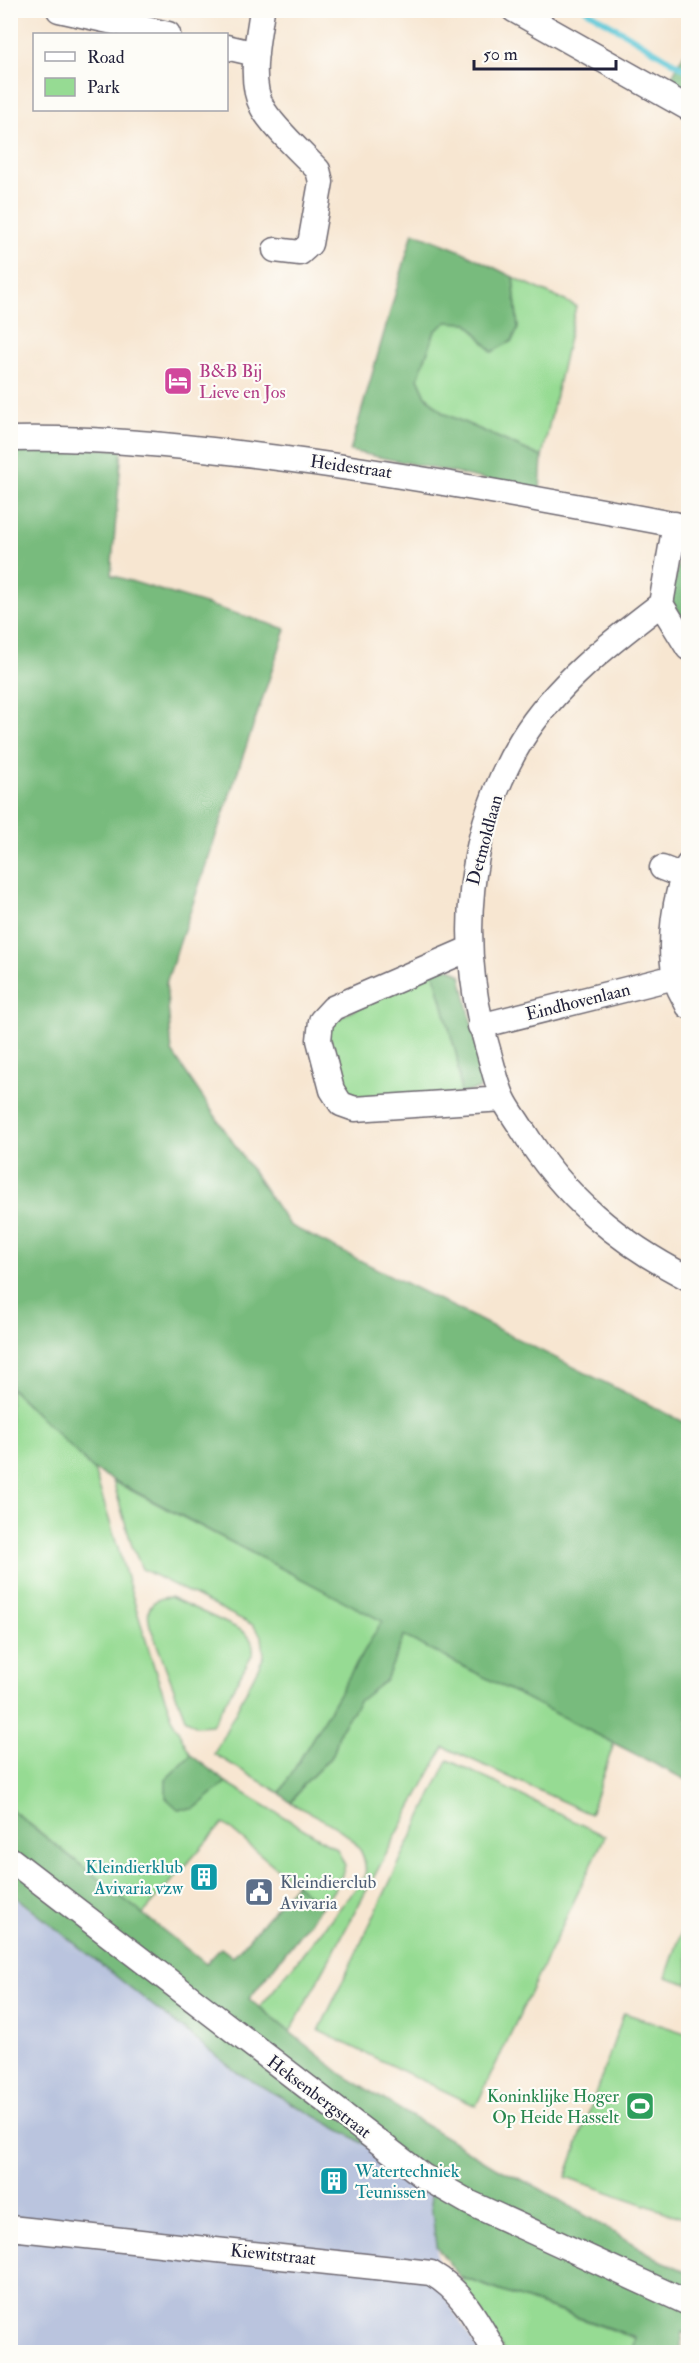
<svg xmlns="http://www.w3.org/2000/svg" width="699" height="2363" font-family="'IM FELL Double Pica',serif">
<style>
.industrial{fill:#bac4de}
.green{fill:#96db93;stroke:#5c7e67;stroke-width:1.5}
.forest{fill:#78bb7d;stroke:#4d6e5c;stroke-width:1.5}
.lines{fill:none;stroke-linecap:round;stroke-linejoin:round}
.stream{stroke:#5cc7d7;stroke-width:6}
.minor-casing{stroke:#6d6770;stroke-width:27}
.minor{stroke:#fff;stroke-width:24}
.labels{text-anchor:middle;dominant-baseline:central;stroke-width:4.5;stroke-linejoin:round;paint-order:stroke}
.hotel-label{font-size:18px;fill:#b23c85;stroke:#fdfcf7;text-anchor:start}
.street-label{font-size:18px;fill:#22223b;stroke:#fdfcf7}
.culture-label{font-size:18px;fill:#0d838f;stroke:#fdfcf7;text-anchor:end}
.service-label{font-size:18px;fill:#4e5e75;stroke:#fdfcf7;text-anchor:start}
.leisure-label{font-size:18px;fill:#27864d;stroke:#fdfcf7;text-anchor:end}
</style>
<rect width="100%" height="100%" fill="#fdfcf7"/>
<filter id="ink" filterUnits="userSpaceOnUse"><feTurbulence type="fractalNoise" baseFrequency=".0167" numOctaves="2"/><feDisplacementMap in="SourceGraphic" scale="12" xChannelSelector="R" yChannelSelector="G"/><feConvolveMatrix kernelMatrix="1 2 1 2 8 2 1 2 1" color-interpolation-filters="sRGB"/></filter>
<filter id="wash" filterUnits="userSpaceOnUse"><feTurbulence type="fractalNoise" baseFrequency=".008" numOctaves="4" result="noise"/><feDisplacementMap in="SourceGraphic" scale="24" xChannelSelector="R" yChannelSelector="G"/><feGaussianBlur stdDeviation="1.35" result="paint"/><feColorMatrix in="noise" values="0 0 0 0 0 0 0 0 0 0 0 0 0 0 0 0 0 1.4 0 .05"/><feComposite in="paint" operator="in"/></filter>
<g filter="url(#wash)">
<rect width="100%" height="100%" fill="#f7e6d1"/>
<path class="industrial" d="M10,1893l121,95 299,197 11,105 38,62h-468z"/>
<path class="green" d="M513,277l63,29 -34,151 -99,-44 -17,-17 -8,-18 17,-47 12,-9 21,1 24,29 26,-24z
M433,969l24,88 4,37 -116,4 -20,-73z
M10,1388l84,82 62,203 18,50 17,32 -25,24 28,30 32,-27 111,67 8,16c-4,17 -12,27 -23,41l-99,-83 -80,91 -132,-105z
M113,1481l270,140 -103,172 -66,-39 50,-98 -2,-20 -9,-11 -111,-56 -10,-23z
M170,1597l69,32c10,6 15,12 14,24l-41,72 -16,1 -11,-8 -35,-92c-5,-19 2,-28 20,-29z
M404,1636l210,107 -24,71 -146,-67 -154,285 -30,-25 105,-130c6,-42 -44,-57 -74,-74l12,-18 30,-30 8,-27 18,-27 27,-21z
M448,1760l157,76 -129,270 -157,-75z
M688,1913v71l-22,-7z
M624,2013l64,21v186l-122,-43z
M460,2277l175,61 -3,14h-128z"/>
<path class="forest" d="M688,46v49l-20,-11z
M413,232l48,19 52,26 5,51 -6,13 -20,11 -24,-29 -21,-1 -12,9 -17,47 8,18 17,17 99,44 -2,34 -190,-40z
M10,447l112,2 -11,126 175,54 -120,354 6,69 117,173 399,199v357l-284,-145 -18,44 -27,21 -18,27 -8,27 -30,30 -12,18 -11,-10 102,-172 -288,-151 -83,-82z
M685,538h3v90l-18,-30z
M450,968l11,7 23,105 -5,9 -18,5 -4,-37 -24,-88z
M191,1755l35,27 -32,27h-16l-12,-11v-19z
M10,1809l196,155 15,-16 12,9 63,-73 26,22 -73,93 94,76 152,92 44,21 123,73 26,11v63l-5,-3 -3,20h-48l3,-15 -175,-60 -24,-31 -7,-61 -64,-41 -127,-71 -227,-180z"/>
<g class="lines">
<path class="stream" d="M586,10l102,61"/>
</g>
</g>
<g filter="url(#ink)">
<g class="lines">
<g class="minor-casing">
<path id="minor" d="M59,10l109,24
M262,10c-4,29 -14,70 0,97 9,18 41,47 56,63l3,12 -11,62 -10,9 -25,-3
M514,10l174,98
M226,47l30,7
M10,439c94,-2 184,8 276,20 135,18 268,43 402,68
M675,524l-14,80c-51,39 -104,79 -139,135 -56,92 -65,205 -35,307 5,17 9,36 16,52 5,11 13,21 19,31 42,68 96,113 166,149
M661,604l27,44
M688,865c-14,30 -20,79 -13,111 1,10 9,21 13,30
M662,868l21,8
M469,949l-136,59 -12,13 -2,19 13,50 9,14 14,5 148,-10
M480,1026l195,-49
M10,1859l413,317 47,27 218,100
M10,2228l421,45c32,18 46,48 64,79"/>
</g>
<use href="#minor" class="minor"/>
</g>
</g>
<defs>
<g id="hotel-square" transform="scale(1.5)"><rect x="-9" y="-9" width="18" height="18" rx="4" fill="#d1479c" stroke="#fdfcf7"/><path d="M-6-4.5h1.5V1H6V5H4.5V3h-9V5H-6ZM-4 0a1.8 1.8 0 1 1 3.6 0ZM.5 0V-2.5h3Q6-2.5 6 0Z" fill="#fff"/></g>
<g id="building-square" transform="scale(1.5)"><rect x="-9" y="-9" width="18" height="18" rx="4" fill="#0f9aa8" stroke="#fdfcf7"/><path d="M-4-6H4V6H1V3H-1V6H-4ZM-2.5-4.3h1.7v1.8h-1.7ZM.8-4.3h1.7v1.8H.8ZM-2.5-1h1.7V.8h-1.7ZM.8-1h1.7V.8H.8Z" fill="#fff"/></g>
<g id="civic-square" transform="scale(1.5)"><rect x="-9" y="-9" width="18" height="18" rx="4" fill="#5c6f8a" stroke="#fdfcf7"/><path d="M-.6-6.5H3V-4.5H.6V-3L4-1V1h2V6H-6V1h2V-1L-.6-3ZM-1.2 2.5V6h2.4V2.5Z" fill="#fff"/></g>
<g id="stadium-square" transform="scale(1.5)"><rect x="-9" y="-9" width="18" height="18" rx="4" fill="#2e9e5b" stroke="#fdfcf7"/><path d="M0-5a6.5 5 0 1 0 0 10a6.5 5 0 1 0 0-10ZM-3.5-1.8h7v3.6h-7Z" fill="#fff"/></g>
</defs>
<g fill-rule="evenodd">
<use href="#hotel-square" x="178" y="381"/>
<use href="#building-square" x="204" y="1877"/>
<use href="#civic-square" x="259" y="1892"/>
<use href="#stadium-square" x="640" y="2106"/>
<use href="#building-square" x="334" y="2181"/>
</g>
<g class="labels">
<g class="hotel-label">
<text x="199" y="371">B&amp;B Bij<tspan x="199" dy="21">Lieve en Jos</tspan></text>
</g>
<g class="street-label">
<text transform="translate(351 467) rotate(8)">Heidestraat</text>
<text transform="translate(485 840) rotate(-75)">Detmoldlaan</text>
<text transform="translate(578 1002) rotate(-14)">Eindhovenlaan</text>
<text transform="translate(319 2097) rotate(37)">Heksenbergstraat</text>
<text transform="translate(273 2255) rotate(6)">Kiewitstraat</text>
</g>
<g class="culture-label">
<text x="183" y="1867">Kleindierklub<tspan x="183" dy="21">Avivaria vzw</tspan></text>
<text x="355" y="2171" text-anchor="start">Watertechniek<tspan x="355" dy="21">Teunissen</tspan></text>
</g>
<g class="service-label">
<text x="280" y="1882">Kleindierclub<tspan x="280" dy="21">Avivaria</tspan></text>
</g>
<g class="leisure-label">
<text x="619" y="2096">Koninklijke Hoger<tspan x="619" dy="21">Op Heide Hasselt</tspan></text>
</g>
</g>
<rect width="699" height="2363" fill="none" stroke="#fdfcf7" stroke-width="36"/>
<rect x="33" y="33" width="195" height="78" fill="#fdfcf7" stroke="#a5a5ac" stroke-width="1.5"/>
<rect x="45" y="52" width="30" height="9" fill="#ffffff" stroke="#a5a5ac" stroke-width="1.5"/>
<text x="87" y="63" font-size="18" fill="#22223b">Road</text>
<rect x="45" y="78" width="30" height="18" fill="#96db93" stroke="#a5a5ac" stroke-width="1.5"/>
<text x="87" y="93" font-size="18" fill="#22223b">Park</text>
<path d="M474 60v9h142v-9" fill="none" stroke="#22223b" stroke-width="3"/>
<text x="483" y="60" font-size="18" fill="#22223b" stroke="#fdfcf7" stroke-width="4.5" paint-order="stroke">50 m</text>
</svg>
